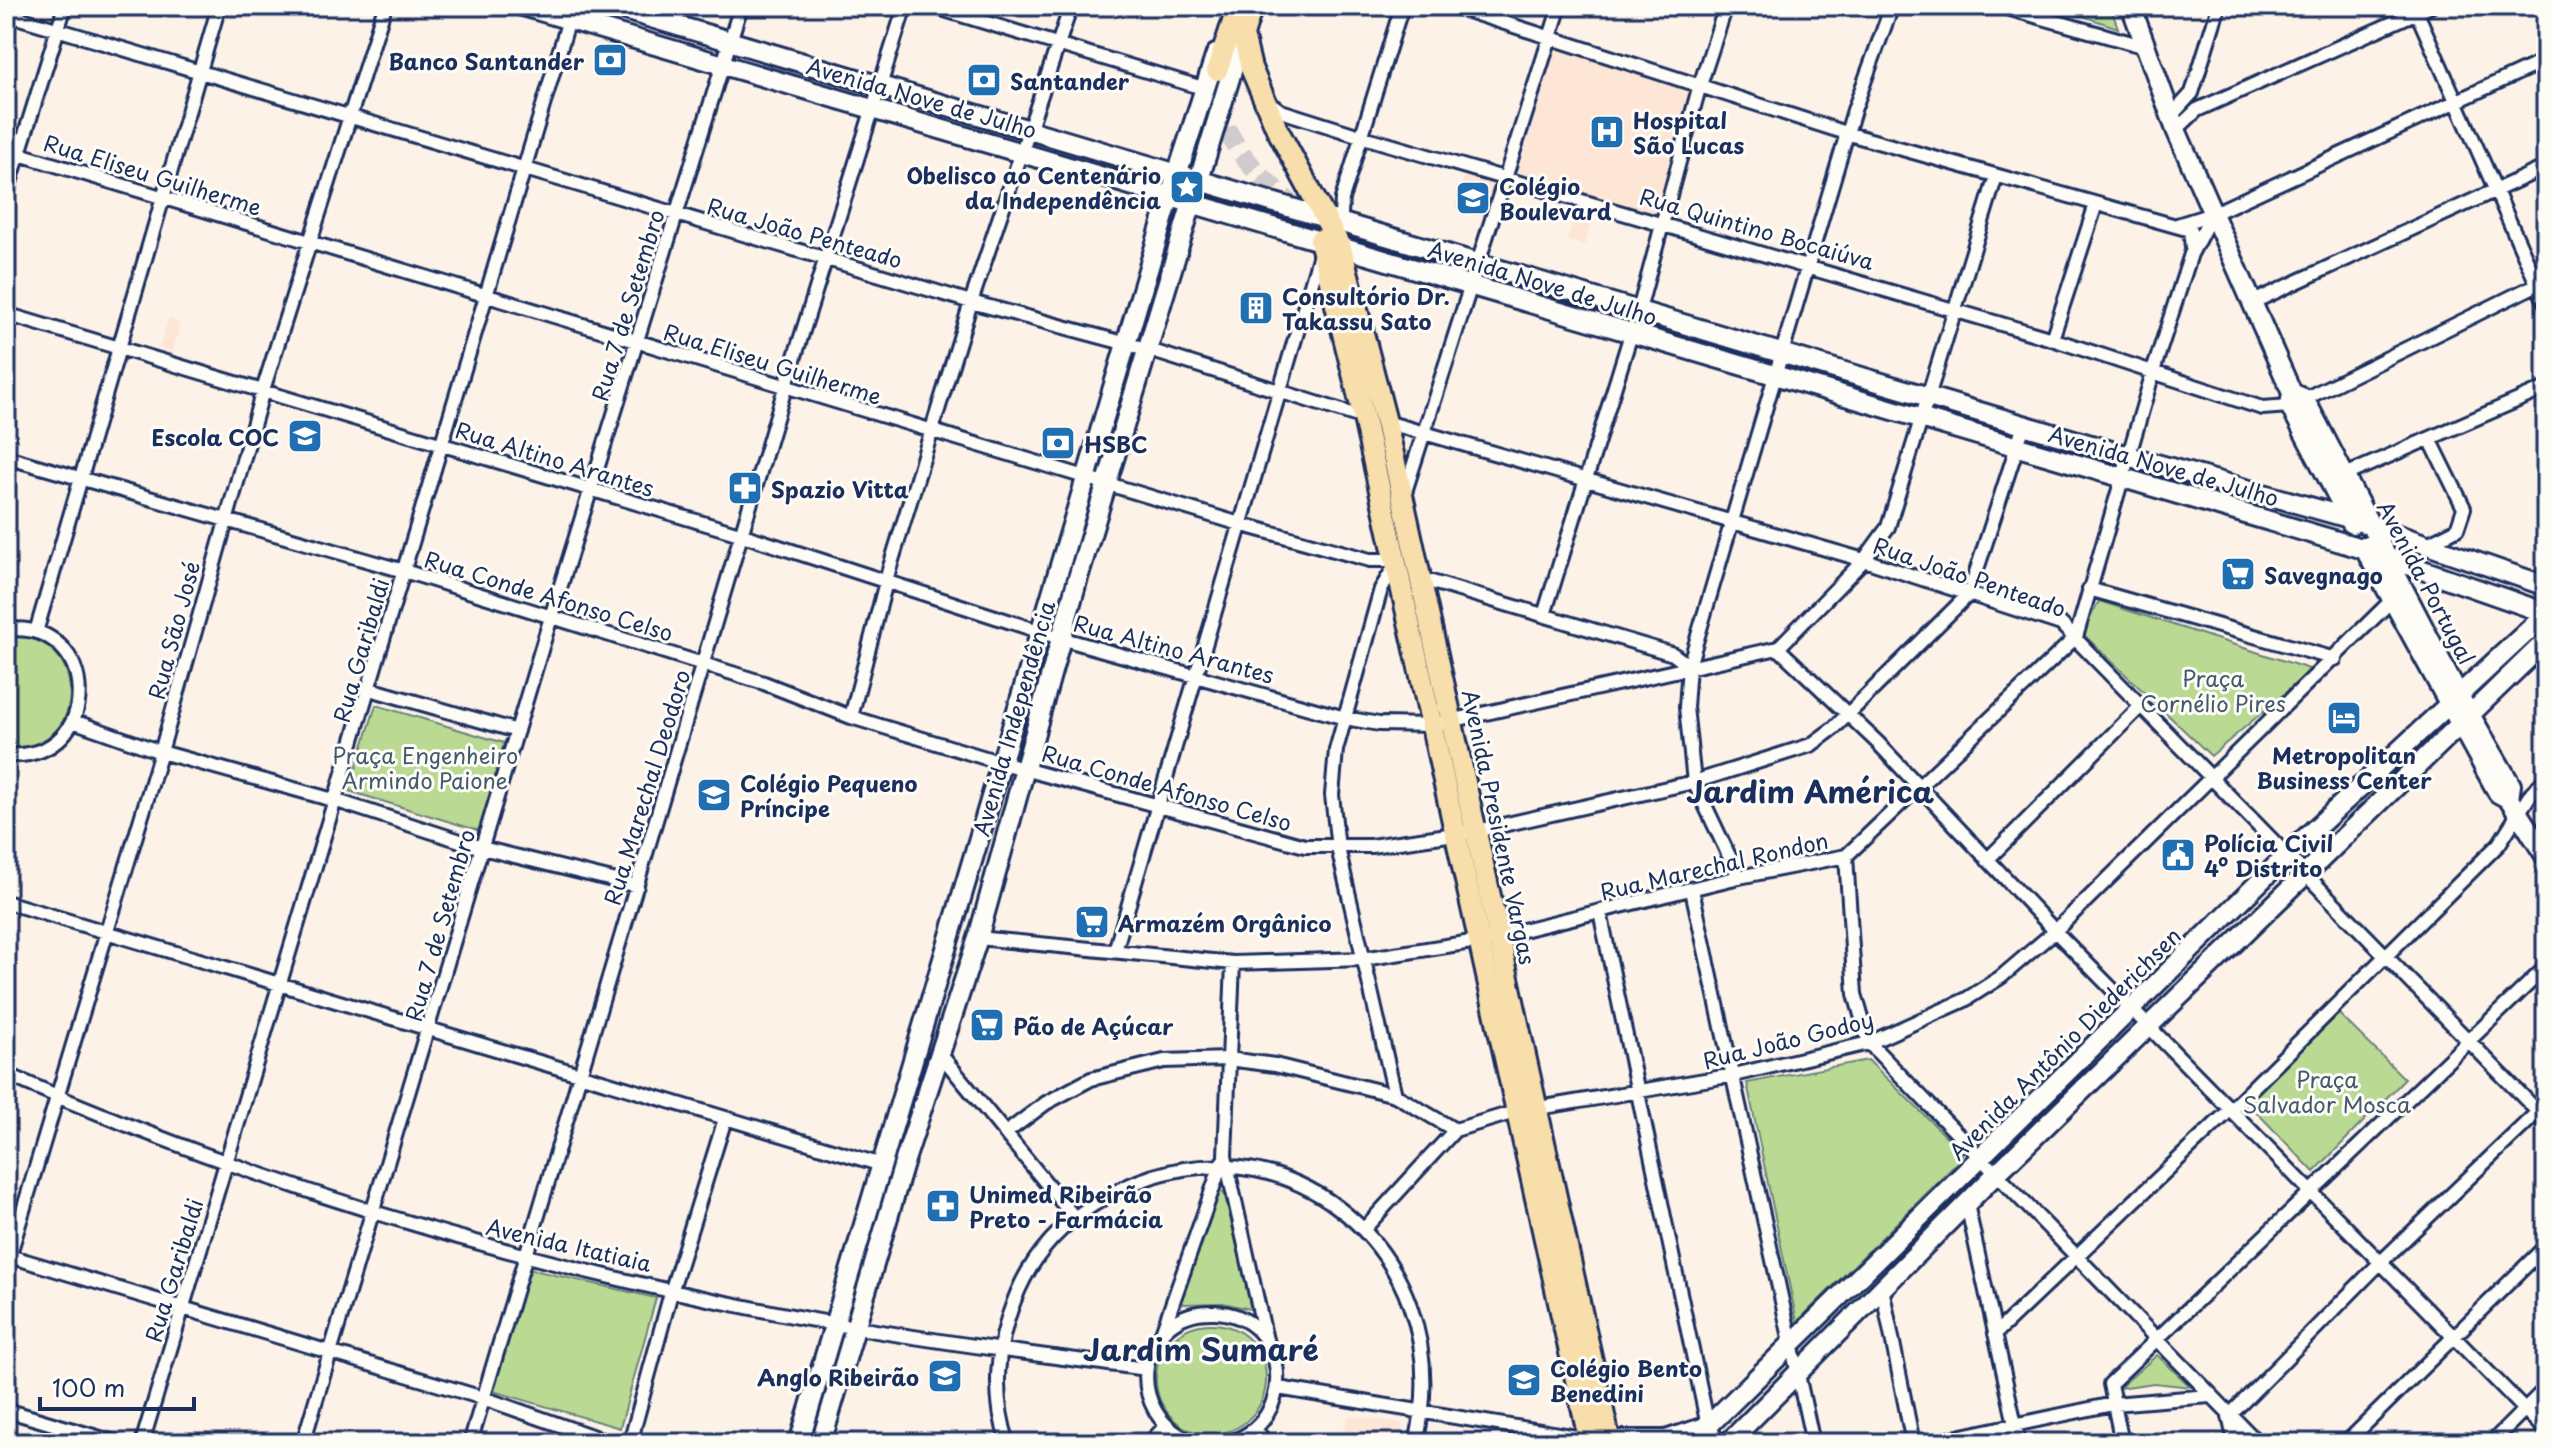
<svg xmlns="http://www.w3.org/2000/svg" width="2552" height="1449" font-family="'Playpen Sans',sans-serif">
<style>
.built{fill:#fde6d6}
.green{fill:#bada94;stroke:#6a8479;stroke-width:2}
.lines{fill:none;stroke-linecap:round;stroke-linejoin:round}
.primary-tunnel{stroke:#d0cbcc;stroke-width:20;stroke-dasharray:20 10;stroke-linecap:butt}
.street-casing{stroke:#1b2f5e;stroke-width:18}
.secondary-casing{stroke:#1b2f5e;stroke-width:24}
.primary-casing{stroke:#1b2f5e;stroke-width:26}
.street{stroke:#fdfcf7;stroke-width:12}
.secondary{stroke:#fdfcf7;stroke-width:18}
.primary{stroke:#f8deab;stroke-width:20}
.labels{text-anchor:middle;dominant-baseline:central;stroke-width:6;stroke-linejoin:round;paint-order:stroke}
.poi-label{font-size:22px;font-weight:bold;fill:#1b2f5e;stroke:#fdfcf7;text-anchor:start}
.street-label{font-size:22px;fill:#1b2f5e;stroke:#fdfcf7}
.park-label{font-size:22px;fill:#435a6c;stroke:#fdfcf7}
.district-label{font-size:30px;font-weight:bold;fill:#1b2f5e;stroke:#fdfcf7}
</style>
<rect width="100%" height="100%" fill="#fdf2e8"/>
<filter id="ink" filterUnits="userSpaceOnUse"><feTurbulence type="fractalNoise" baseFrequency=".0125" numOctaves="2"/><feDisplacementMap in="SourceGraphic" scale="16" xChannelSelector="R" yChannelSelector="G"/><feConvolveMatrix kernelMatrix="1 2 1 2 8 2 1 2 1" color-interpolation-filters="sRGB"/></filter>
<g filter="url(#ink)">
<path class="built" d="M1559,45l135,41 -35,125 -9,2 -130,-35 -2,-6 36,-121z
M1465,175l26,8 2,5 -10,29 -29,-9z
M1576,208l19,6 -11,31 -17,-5z
M169,318l11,6 -8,30 -13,-7z
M1349,1416l54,7 -2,20h-62z"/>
<path class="green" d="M2053,6h57l8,22z
M2099,601l213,69 -101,86 -129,-123z
M6,638c80,-14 90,116 0,109z
M376,705l128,38 -24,88 -131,-40z
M2339,1014l66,65 -91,93 -67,-70z
M1868,1060l94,92v6l-165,164 -50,-239z
M1219,1191l5,2 28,112 -2,4 -27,-6 -40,1 -2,-6z
M529,1269l127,29 -36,130 -127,-37z
M1156 1379a55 55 0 1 1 110 0a55 55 0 1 1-110 0Z
M2157,1355l34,32 -37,-4 -35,5z"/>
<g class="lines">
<path class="primary-tunnel" d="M1217,70c-8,52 27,92 64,125 20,19 42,32 53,59"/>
<g class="street-casing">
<path id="street" d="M931,6l275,83
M1452,6l397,128 341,96 2,17
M2000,6l146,41
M2414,6l132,298
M6,14l965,288 175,47 218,69
M1266,100l15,11 79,25 692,203 210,69 28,-2 256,-126
M2171,116l21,-23 27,-87
M2176,130l21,-20 234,-104
M6,150l1234,374 130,36h24
M6,195l59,-189
M2177,225l35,-11 334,-154
M1340,229l2,-30 60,-193
M2251,303l295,-136
M1639,310l60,-222 27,-82
M6,314l737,221 317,103 285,80 34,6 53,1 346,-77 86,-88 24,-33 108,-351
M2052,339l44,-135
M1386,422l478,138 197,64 485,496
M6,457l398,114 360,112 87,34 151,46 303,83h66l105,-15 218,-49 117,-37 23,-17 135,-134 55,-169
M2345,475l201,-87
M1404,495l156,-489
M2425,545l32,-16 7,-21 -34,-69
M1422,579l251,75 16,12
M2089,589l246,70
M1544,615l87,-281
M6,630c95,-12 99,133 0,125
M36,632l183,-626
M1778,648l100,95 177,188 491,500
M370,689l147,42
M851,717l38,-147 82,-268 100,-296
M73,721l88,31 176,49 145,47 155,38
M1846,856l9,138 14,49 389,400
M1987,860l152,-152
M1739,877l-45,-95 -8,-75 3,-41 165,-556 38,-104
M1692,890l121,553
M6,902l876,263
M1600,912l108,514 12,17
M978,938l255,25 130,-4 115,-18 261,-64 107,-21 230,-219 80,-275 35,-108 21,-40
M1115,951l205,-697
M1233,963l-8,193 41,184
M941,1055l133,162
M6,1074c270,120 555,202 846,253 97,17 196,29 294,42
M1395,1095l-57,-247 -6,-53 4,-45 45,-161 14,-23
M1007,1132l39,-29 45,-24 73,-18 64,-2 47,6 120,30 60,35
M1967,1204l52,239
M1364,1229l91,-99 60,-18 219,-37 135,-32 96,-43 36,-23 54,-46 336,-330
M6,1255l477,143 128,45
M6,1267l155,-515 102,-362 122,-384
M1882,1288l31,155
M1162,1333l60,-171
M1995,1334l237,-226 267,-264 33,-52 14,-13
M1278,1388l311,51
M6,1410l111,33
M2229,1416l152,-154 165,-158
M2229,1416l6,27
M1255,1429l11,14
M142,1443l431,-1437
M303,1443l248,-826 190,-611
M470,1443l315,-1055 120,-382
M630,1443l42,-154 53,-170
M1008,1443c-16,-46 -12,-97 6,-142 15,-40 43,-73 79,-96 173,-113 371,39 323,238
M1149,1443l16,-16
M1196,1443c-77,-26 -60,-135 19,-131 76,4 85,111 12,131
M1929,1443l184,-39 97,-8
M2122,1443l-12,-59 436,-417
M2346,1443l200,-197
M2491,1443l55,-55"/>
</g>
<g class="secondary-casing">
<path id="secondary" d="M523,6l1831,540 192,67
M611,6l1517,450 221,62 197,68
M2131,6l45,124 116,263 -2,13 62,118
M2292,393l11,5 9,15 146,281 53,91 -2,14
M2363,546l135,247 11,6 37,58
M1595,1440h71l42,-14 581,-573 257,-239
M799,1443l371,-1247 46,-142
M821,1443l84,-283 73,-222 99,-357 166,-546
M1728,1443l268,-269 550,-533"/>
</g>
<g class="primary-casing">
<path id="primary" d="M1252,6l-9,29 8,33 26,61 64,119 45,174 224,1021
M1217,70l20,-60
M1320,240l44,178 226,1025"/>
</g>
<use href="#street" class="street"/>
<use href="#secondary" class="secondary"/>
<use href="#primary" class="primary"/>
</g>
</g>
<defs>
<g id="bank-square" transform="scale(1.8)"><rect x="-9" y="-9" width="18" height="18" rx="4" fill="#1f6fb2" stroke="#fdfcf7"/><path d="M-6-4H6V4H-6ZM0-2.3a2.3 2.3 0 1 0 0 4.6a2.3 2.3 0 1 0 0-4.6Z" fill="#fff"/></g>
<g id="hospital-square" transform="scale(1.8)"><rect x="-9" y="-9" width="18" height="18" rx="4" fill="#1f6fb2" stroke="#fdfcf7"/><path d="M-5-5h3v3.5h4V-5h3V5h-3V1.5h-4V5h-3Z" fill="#fff"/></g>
<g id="sight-square" transform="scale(1.8)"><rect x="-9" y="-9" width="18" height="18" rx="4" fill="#1f6fb2" stroke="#fdfcf7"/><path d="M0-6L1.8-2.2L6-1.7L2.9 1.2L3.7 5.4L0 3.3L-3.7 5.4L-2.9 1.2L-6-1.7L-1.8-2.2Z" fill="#fff"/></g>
<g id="school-square" transform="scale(1.8)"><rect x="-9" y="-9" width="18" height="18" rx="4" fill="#1f6fb2" stroke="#fdfcf7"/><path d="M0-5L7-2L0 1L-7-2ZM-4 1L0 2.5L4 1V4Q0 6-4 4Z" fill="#fff"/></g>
<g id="building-square" transform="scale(1.8)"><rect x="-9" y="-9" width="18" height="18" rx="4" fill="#1f6fb2" stroke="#fdfcf7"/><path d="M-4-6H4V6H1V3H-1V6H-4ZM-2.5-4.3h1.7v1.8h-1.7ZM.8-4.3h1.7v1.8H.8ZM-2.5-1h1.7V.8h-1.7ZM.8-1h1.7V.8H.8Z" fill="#fff"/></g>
<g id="pharmacy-square" transform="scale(1.8)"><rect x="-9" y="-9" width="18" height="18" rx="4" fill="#1f6fb2" stroke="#fdfcf7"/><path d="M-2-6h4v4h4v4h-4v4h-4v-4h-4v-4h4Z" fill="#fff"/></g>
<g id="supermarket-square" transform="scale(1.8)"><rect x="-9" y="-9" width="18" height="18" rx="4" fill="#1f6fb2" stroke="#fdfcf7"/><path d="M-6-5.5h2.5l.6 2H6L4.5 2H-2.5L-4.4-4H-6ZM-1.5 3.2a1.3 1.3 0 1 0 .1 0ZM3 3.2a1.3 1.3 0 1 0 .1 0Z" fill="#fff"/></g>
<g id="hotel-square" transform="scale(1.8)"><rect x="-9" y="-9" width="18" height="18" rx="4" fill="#1f6fb2" stroke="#fdfcf7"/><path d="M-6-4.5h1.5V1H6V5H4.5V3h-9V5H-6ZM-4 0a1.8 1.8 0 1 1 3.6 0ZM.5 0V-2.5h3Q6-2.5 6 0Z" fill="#fff"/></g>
<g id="civic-square" transform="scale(1.8)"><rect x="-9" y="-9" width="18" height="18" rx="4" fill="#1f6fb2" stroke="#fdfcf7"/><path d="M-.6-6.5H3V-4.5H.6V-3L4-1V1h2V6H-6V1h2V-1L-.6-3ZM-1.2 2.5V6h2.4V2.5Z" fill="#fff"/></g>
</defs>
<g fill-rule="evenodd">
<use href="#bank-square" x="610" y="60"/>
<use href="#bank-square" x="984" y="80"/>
<use href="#hospital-square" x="1607" y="132"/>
<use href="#sight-square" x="1187" y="187"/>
<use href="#school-square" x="1473" y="198"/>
<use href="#building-square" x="1256" y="308"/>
<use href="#school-square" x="305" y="436"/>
<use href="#bank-square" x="1058" y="443"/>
<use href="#pharmacy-square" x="745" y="488"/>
<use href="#supermarket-square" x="2238" y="574"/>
<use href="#hotel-square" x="2344" y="718"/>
<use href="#school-square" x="714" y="795"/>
<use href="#civic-square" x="2178" y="855"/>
<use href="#supermarket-square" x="1092" y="922"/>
<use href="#supermarket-square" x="987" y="1025"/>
<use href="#pharmacy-square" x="943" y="1206"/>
<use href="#school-square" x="945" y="1376"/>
<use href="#school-square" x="1524" y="1380"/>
</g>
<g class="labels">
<g class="poi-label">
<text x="584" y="60" text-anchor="end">Banco Santander</text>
<text x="1010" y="80">Santander</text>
<text x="1633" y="119">Hospital<tspan x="1633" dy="25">São Lucas</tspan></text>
<text x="1161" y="174" text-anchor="end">Obelisco ao Centenário<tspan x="1161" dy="25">da Independência</tspan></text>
<text x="1499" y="185">Colégio<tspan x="1499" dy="25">Boulevard</tspan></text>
<text x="1282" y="295">Consultório Dr.<tspan x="1282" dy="25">Takassu Sato</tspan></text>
<text x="279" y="436" text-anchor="end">Escola COC</text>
<text x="1084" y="443">HSBC</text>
<text x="771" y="488">Spazio Vitta</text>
<text x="2264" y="574">Savegnago</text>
<text x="2344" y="754" text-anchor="middle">Metropolitan<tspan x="2344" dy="25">Business Center</tspan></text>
<text x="740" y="782">Colégio Pequeno<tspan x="740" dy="25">Príncipe</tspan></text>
<text x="2204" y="842">Polícia Civil<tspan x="2204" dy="25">4º Distrito</tspan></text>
<text x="1118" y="922">Armazém Orgânico</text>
<text x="1013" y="1025">Pão de Açúcar</text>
<text x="969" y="1193">Unimed Ribeirão<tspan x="969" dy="25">Preto - Farmácia</tspan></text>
<text x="1550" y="1367">Colégio Bento<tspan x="1550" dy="25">Benedini</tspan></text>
<text x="919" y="1376" text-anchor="end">Anglo Ribeirão</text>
</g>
<g class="street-label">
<text transform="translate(922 97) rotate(16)">Avenida Nove de Julho</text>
<text transform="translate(153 174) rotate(17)">Rua Eliseu Guilherme</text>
<text transform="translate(1757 228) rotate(16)">Rua Quintino Bocaiúva</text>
<text transform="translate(805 232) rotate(16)">Rua João Penteado</text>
<text transform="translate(1543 282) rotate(17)">Avenida Nove de Julho</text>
<text transform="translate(627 305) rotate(-73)">Rua 7 de Setembro</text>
<text transform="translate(773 363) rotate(17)">Rua Eliseu Guilherme</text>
<text transform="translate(555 458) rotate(17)">Rua Altino Arantes</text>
<text transform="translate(2164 465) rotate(16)">Avenida Nove de Julho</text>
<text transform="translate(1970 576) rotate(19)">Rua João Penteado</text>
<text transform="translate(2427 582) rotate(62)">Avenida Portugal</text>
<text transform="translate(549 595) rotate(17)">Rua Conde Afonso Celso</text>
<text transform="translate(173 630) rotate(-75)">Rua São José</text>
<text transform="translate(1174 648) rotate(15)">Rua Altino Arantes</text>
<text transform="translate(360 650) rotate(-74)">Rua Garibaldi</text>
<text transform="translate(1013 718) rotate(-74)">Avenida Independência</text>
<text transform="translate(646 787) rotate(-73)">Rua Marechal Deodoro</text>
<text transform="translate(1167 787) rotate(16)">Rua Conde Afonso Celso</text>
<text transform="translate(1500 827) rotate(78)">Avenida Presidente Vargas</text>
<text transform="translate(1714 865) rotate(-13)">Rua Marechal Rondon</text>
<text transform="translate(439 925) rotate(-74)">Rua 7 de Setembro</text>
<text transform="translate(1788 1039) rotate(-14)">Rua João Godoy</text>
<text transform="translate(2064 1043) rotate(-45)">Avenida Antônio Diederichsen</text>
<text transform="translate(569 1244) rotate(13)">Avenida Itatiaia</text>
<text transform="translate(173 1270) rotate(-73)">Rua Garibaldi</text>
</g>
<g class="park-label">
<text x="2213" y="677">Praça<tspan x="2213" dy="25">Cornélio Pires</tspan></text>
<text x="425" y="754">Praça Engenheiro<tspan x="425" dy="25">Armindo Paione</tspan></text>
<text x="2327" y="1078">Praça<tspan x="2327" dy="25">Salvador Mosca</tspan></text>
</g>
<g class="district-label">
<text x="1810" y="790">Jardim América</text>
<text x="1201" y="1348">Jardim Sumaré</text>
</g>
</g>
<rect width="2552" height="1449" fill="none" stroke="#fdfcf7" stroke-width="32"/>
<rect x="16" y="16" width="2520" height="1417" fill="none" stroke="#1b2f5e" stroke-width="3" filter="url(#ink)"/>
<path d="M40 1397v12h154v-12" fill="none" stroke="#1b2f5e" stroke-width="4"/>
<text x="52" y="1397" font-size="24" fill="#1b2f5e" stroke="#fdfcf7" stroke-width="6" paint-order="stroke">100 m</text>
</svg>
